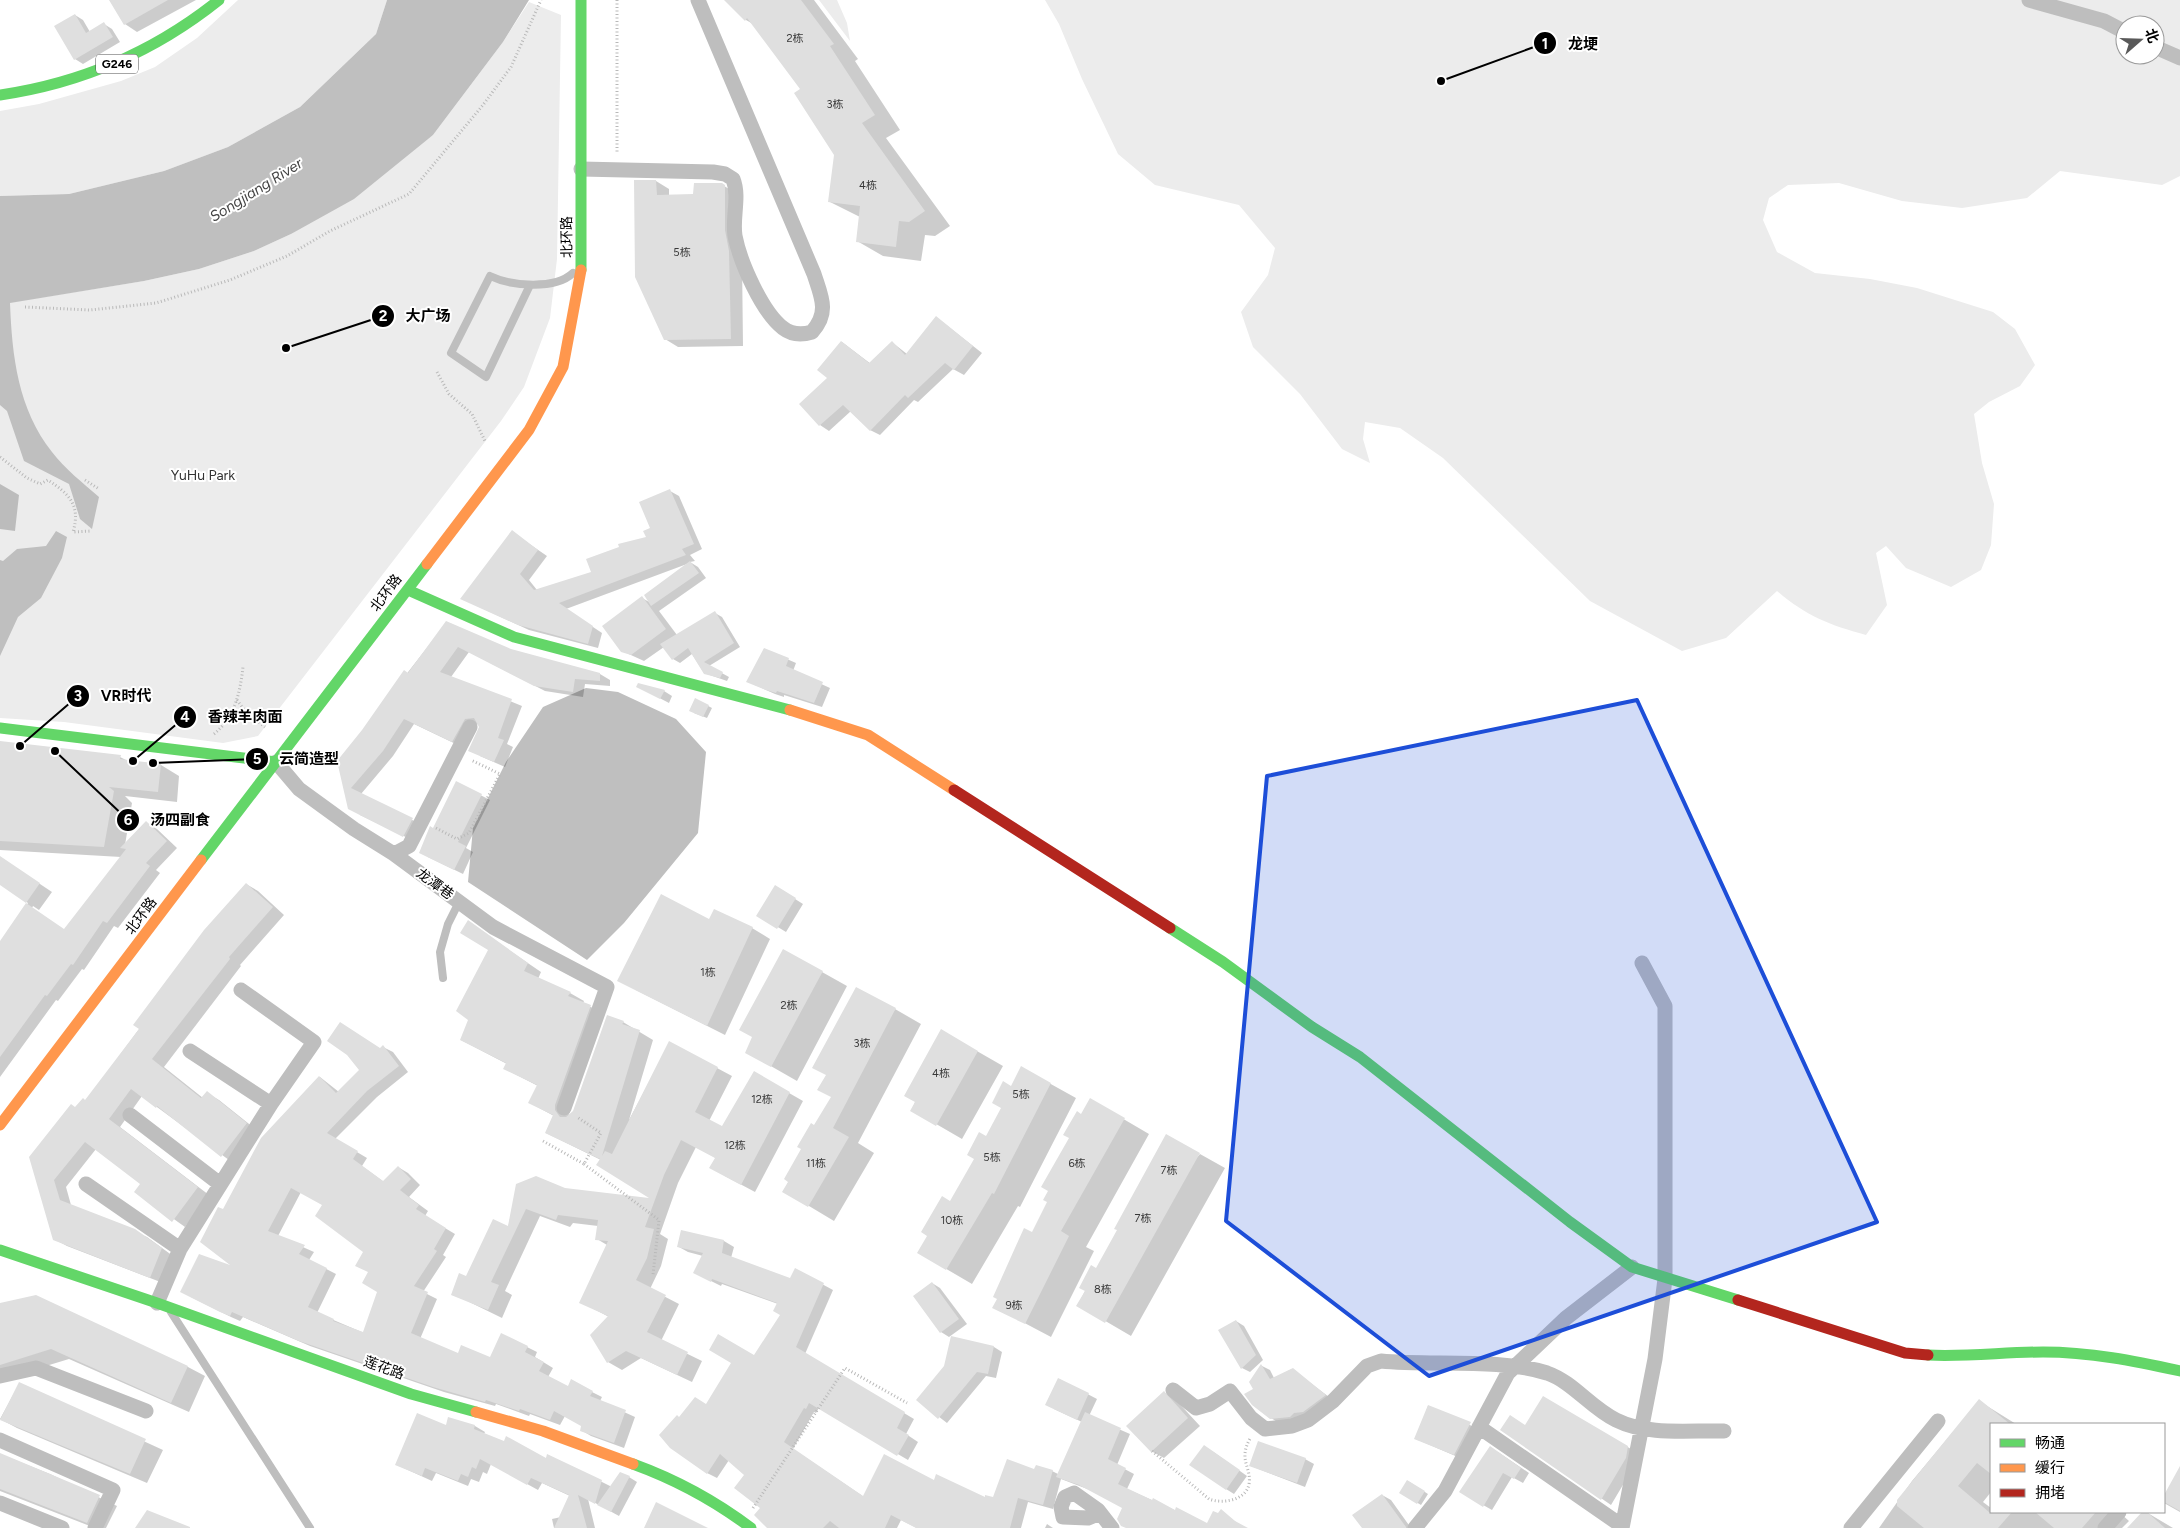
<svg xmlns="http://www.w3.org/2000/svg" width="2180" height="1528" font-family="Figtree,'Noto Sans SC',sans-serif">
<style>
.green{fill:#ececec;fill-rule:evenodd}
.water{fill:#bfbfbf}
.shadow{fill:#0003;fill-rule:evenodd}
.building{fill:#dfdfdf;fill-rule:evenodd}
.lines{fill:none;stroke-linecap:round;stroke-linejoin:round}
.path{stroke:#b9b9b9;stroke-width:3;stroke-dasharray:1 2.5;stroke-linecap:butt}
.lane{stroke:#bebebe;stroke-width:8}
.street{stroke:#bebebe;stroke-width:15}
.fast{stroke:#63d668;stroke-width:11}
.slow{stroke:#ff974d;stroke-width:11}
.jam{stroke:#b3261e;stroke-width:11}
.marked{fill:#1d4ed8;fill-opacity:0.2;stroke:#1d4ed8;stroke-width:4;stroke-linejoin:round}
.labels{text-anchor:middle;dominant-baseline:central;stroke-width:4;stroke-linejoin:round;paint-order:stroke}
.number-label{font-size:11px;fill:#383838}
.shield{fill:#fff;stroke:#4c4c4c;stroke-width:1}
.shield-label{font-size:12px;font-weight:bold;fill:#000}
.street-label{font-size:14px;fill:#000;stroke:#fff}
.park-label{font-size:14px;fill:#333;stroke:#fff}
.water-label{font-size:15px;font-style:italic;fill:#444;stroke:#fff}
.leader{fill:none;stroke:#000;stroke-width:2}
.callout-dot{fill:#000;stroke:#fff;stroke-width:2}
.mark-label{font-size:15px;text-anchor:middle;font-weight:bold;fill:#fff}
.callout-label{font-size:15px;text-anchor:middle;font-weight:bold;fill:#000;stroke:#fff;stroke-width:4;stroke-linejoin:round;paint-order:stroke}
</style>
<rect width="100%" height="100%" fill="#fff"/>
<path class="green" d="M238,0h149l-11,34 -76,73 -72,40 -64,24 -95,23 -69,2v-85l39,-7 82,-23 34,-14 42,-29z
M819,0h18l10,23 3,18z
M1045,0h1135v176l-18,9 -102,-14 -33,27 -65,10 -60,-7 -63,-18 -51,2 -19,13 -6,22 14,32 38,21 55,6 47,9 76,24 22,17 20,36 -15,21 -31,16 -15,12 8,49 12,41 -3,41 -10,25 -30,17 -45,-19 -20,-22 -10,7 11,52 -21,30c-37,-10 -60,-19 -89,-44l-51,47 -44,13 -92,-50 -147,-143 -43,-30 -35,-6 -2,17 7,24 -28,-14 -42,-55 -47,-47 -12,-35 27,-37 7,-27 -36,-43 -84,-20 -37,-31 -36,-75 -23,-55zM2125,25h30v30h-30z
M529,2l32,13 -4,244 -7,59 -26,69 -23,34 -243,315 -35,7 -159,-21 -64,-4v-414l144,-23 55,-12 55,-18 37,-17 142,-99 70,-93z"/>
<path class="water" d="M387,0h142l-26,42 -70,93 -79,64 -63,35 -37,17 -55,18 -55,12 -134,22c2,53 8,106 42,149 13,17 31,31 47,45l-7,32 -12,-10 -11,-35 -45,-23 -17,-50 -7,-6v-209l69,-2 95,-23 64,-24 72,-40 76,-73z
M56,531l11,6 -5,21 -21,40 -23,19 -18,39v-96l3,1 14,-12 29,-3z
M586,688l32,4 58,27 30,33 -8,81 -74,90 -37,37 -119,-78 5,-54 33,-66 37,-55z"/>
<path class="shadow" d="M111,0h85l-59,32 -12,-8z
M726,0h88l44,59 -3,2 45,69 -14,8 64,88 -15,10 -10,-1 -4,26 -38,-5 -26,-15 3,-24 -30,-15 5,-47 -33,-66 -49,-65 -7,-4z
M75,15l8,5 7,12 14,-8 8,5 8,13 -37,22 -8,-5 -19,-33z
M635,181h21l13,8v7h26l26,-12 16,10 5,65 1,87 -65,1 -13,-8z
M936,317l46,36 -18,22 -11,-6 -35,33 -4,-2 -34,35 -10,-5 -19,-19 -22,20 -9,-6 9,-47 13,-36 29,22 22,-21 14,11z
M0,484l19,11 -4,36 -15,-2z
M670,491l9,5 23,53 -12,6 5,6 -5,1 8,5 8,11 -47,33 18,24 38,-22 7,4 18,30 -31,19 20,11 -2,4 -23,-8 -12,-19 -12,9 -7,-4 -9,-12 -20,14 -22,-10 20,-53 9,5 36,-39 -121,45 36,24 -4,15 -69,-18 -67,-31 50,-67 35,24 -18,24 8,10 55,-17 55,-36z
M447,622l63,28 90,24 10,6v6l-25,-2 -2,13 -38,-6 -76,-39 -18,25 71,29 -15,38 6,3 -8,20 -25,-11 -1,-32 -4,1 -13,22 -48,-23 -21,32 -32,38 61,31 -8,16 -54,-26 -22,-53z
M764,649l32,14 -3,8 37,17 -8,19 -38,-12v2l-9,-3 -20,-9z
M646,691h18l8,5 -3,7z
M695,699l17,9 -5,10 -13,-5z
M0,742l120,15 8,4 33,4 18,11 -2,26 -52,-6 7,7 -7,42 21,-22 11,6 20,19 -21,22 4,3 -42,55 -4,-2 -30,44 -2,-1 -24,32 -2,-1 -56,77v-133l28,-41 -28,-19v-18l4,-6 48,32 -13,18 -6,-4 -1,2 32,22 57,-73 -121,-7z
M457,783l33,17 -24,48 7,4 -10,22 -35,-17 5,-27z
M246,884l12,7 26,24 -44,50 1,1 -77,101 39,31 4,-5 12,7 39,31 -25,32 -91,-67 -22,31 89,68 -24,32 -49,-35 6,-8 -46,-35 -30,38 5,18 76,32 26,19 -10,27 -96,-37 -13,-7 -24,-82 46,-49 10,-7z
M776,887l27,17 -17,28 -28,-17z
M710,921l42,7 18,11 -45,96 -89,-45z
M468,922l73,50 -3,7 32,14 14,8 -1,2 21,11 -36,103 6,-5 49,-90 30,18 -24,80 41,-77 62,33 -23,45 14,7 31,-55 49,28 -48,91 -30,-16 -9,-18 -20,-11 -18,36 -18,51 8,5 -7,27 -11,23 29,15 -18,37 41,20 -10,21 -51,-24 -19,12 -14,-8 1,-45 -28,-15 26,-57 -10,-6 1,-13 -25,-3 -3,4 -30,-11 -35,75 7,4 -10,23 -49,-24 55,-66 9,-43 137,15 -53,-40 -55,-27 8,-17 -24,-13 8,-17 -33,-17 2,-5 -46,-24 9,-21 19,-70z
M822,972l25,14 -50,95 -51,-29 8,-15z
M895,1009l26,15 -63,119 16,10 -40,68 -50,-30 31,-64z
M942,1031l61,35 -41,73 -50,-29z
M383,1047l10,5 15,20 -31,25 -42,42 32,19 -5,8 22,16 14,-15 10,6 12,12 -11,12 19,14 -3,5 30,18 -12,21 3,2 -23,35 14,7 -17,40 38,15 33,4 36,-11 10,5 -2,5 18,11 -5,9 20,10 24,5 10,5 -2,4 35,16 -11,31 -33,-12 -10,-6 2,-4 -18,-10 -5,9 -30,-11 -1,2 -33,-12 -1,2 -51,-14 -134,-46 -67,-29 -3,4 -9,-4 -40,-20 44,-28 -11,-58 96,-134 19,15zM301,1192l22,13 41,47 5,20 9,19 -14,42 -47,-20 19,-39 -27,-14 5,-8 -36,-16z
M1022,1068l54,30 -56,109 -2,-1 -46,78 -53,-31 32,-50 36,-65z
M1091,1100l58,34 -63,113 8,4 -43,86 -57,-30 55,-105 33,-86z
M1200,1154l25,14 -94,168 -53,-31 18,-36z
M682,1231l42,10 10,6 -3,11 60,22 5,-10 37,20 -28,64 109,65 -8,15 12,8 -10,18 -89,-52 -3,5 -2,-1 -21,37 71,48 70,-15 51,17h9l41,-28h17l6,3 24,-52 -28,-13 5,-30 38,20 -8,17 41,18 -13,31 17,9 -7,15 81,36 13,-14 23,17h-116l-4,-20 -34,-18 -29,-11 -8,30 -25,-7 -7,26h-104l-16,-8 -4,8h-128l-7,-20 -16,-33 -17,-15 -12,18 -10,-5 -27,-55 27,-13 48,-48 26,-42 -3,-11 -56,-20 -1,2 -16,-8 -2,-22 -15,-4 -9,-5z
M932,1283l8,5 27,36 -18,13 -8,-5z
M0,1305l188,62 17,9 -16,36 -120,-53 -69,21z
M1236,1321l8,5 19,34 -13,12 -8,-4z
M952,1337l42,10 8,5 -6,26 -10,-2 -39,47 -30,-23 28,-33z
M1262,1366l8,4 4,8 18,-9 41,31 -21,16 -33,7 -8,-5 -17,-29z
M19,1384l144,66 -16,33 -130,-55 -17,-9z
M1164,1393l12,7 24,26 -36,32 -13,-7z
M1543,1398l95,55 -2,10 -25,42 -109,-75 24,-4z
M1979,1401l37,23h-25v68l-8,10 8,6v4h128l10,9 -7,7h-243l33,-47z
M1428,1406l55,25 -16,30 -51,-22z
M446,1426h29l10,6 -1,2 62,25 2,-4 64,32 17,-10 8,5 -18,34 -31,-17 7,29h-41l-2,-9 9,-2 9,-21 -28,-13 -4,7 -47,-26 -4,10 -4,-2 -4,10 -8,-3 -3,7 -32,-13 -4,8 -35,-16z
M1212,1451l35,25 -13,18 -8,-5z
M1498,1452l31,21 -6,10 -11,-6 -20,33 -32,-18z
M0,1454l50,20 67,32 -11,22h-11l-95,-37z
M1305,1459l9,5 -9,23 -54,-21z
M2180,1470v42l-16,-9v-5z
M1408,1481l20,13 -7,11 -20,-12z
M1382,1495l9,5 20,28h-48z
M2144,1512h2l27,16h-44z
M1047,1524l6,4h-8z"/>
<path class="building" d="M109,0h59l-44,25z
M724,0h77l33,44 -4,2 45,69 -13,8 63,88 -16,11 -10,-1 -3,26 -40,-5 4,-36 -32,-4 6,-47 -40,-62 6,-4 -53,-71 -2,3z
M75,14l11,19 18,-11 9,15 -39,23 -20,-34z
M634,180h22l1,15 36,-1 1,-11h28l3,2v45l4,21 2,88 -67,1 -29,-63z
M936,316l37,30 -19,24 -9,-7 -37,35 -3,-3 -35,36 -27,-26 -24,21 -20,-22 28,-26 -10,-8 24,-29 28,22 23,-22 13,14z
M670,489l24,55 -12,5 4,6 -127,48 34,23 -5,18 -70,-19 -58,-26 52,-69 26,20 -18,24 14,16 57,-18 -5,-13 33,-12 -1,-3 28,-7 -3,-6 7,-3 -11,-26z
M690,561l9,12 -48,33 -7,-11z
M642,596l24,33 -35,26 -10,-3 -19,-26z
M715,611l19,32 -30,19 19,10 -3,6 -16,-4 -16,-26 -16,12 -12,-16z
M446,621l65,28 89,24v8l-25,-2 -2,13 -39,-6 -76,-39 -18,25 72,27 -14,39 6,2 -10,22 -26,-11 11,-24 -5,-9 -9,1 -13,23 -48,-23 -21,32 -32,37 62,30 -10,19 -55,-28 -11,-48 25,-31 42,-60 4,3z
M764,648l25,10 -3,8 37,16 -9,21 -37,-12 -1,2 -10,-3 -20,-8z
M638,683l27,7 -5,9 -24,-12z
M695,698l14,7 -6,12 -14,-6z
M0,741l121,14 -1,4 41,5 -3,28 -49,-5 5,4 -10,56 -104,-6z
M456,781l26,13 -24,48 8,4 -12,24 -35,-17 11,-27 3,2z
M146,821l21,20 -21,22 4,3 -43,57 -4,-2 -30,44 -2,-1 -24,32 -2,-1 -45,62v-116l26,-38 38,26 62,-80 -6,-1z
M0,856l40,27 -14,20 -26,-18z
M246,883l27,24 -44,50 1,2 -78,100 49,39 6,-7 40,32 -26,34 -64,-51 -1,2 -25,-19 -22,30 89,68 -26,35 -38,-30 6,-8 -55,-42 -31,38 6,20 75,29 27,19 -12,30 -97,-38 -24,-83 42,-53 4,3 8,-9 2,2 54,-71 -6,-4 71,-95z
M775,885l21,13 -19,31 -21,-13z
M661,894l48,25 5,-10 39,18 -46,99 -90,-45z
M468,920l60,43 -4,8 47,21 -3,4 23,9 -36,100v5l5,7h6l7,-6 34,-96 17,6 -2,3 18,6 -38,126 3,-5 7,3 57,-113 49,26 -23,45 27,14 32,-55 36,21 -49,93 -32,-17 6,-10 -34,-18 -17,35 -19,52 9,2 -7,29 -11,22 30,15 -19,37 41,20 -11,23 -51,-24 -19,12 -17,-28 18,-19 -29,-13 29,-62 -13,-1 3,-20 -40,-5 -2,5 -30,-11 -35,73 8,3 -11,25 -37,-15 8,-22 7,3 27,-57 15,7 8,-42 20,-8 29,12 84,10 -53,-33 4,-6 -55,-26 8,-18 -25,-12 9,-18 -34,-16 3,-6 -46,-23 8,-20 -12,-9 32,-61 -28,-17z
M783,949l40,22 -52,96 -26,-14 7,-16 -13,-7z
M856,987l40,21 -63,120 16,9 -41,70 -26,-15 6,-10 -4,-3 17,-30 -4,-2 14,-24 3,2 17,-28 -14,-7 9,-15 -14,-7z
M340,1022l40,26 3,-3 16,21 -32,25 -40,42 31,18 -5,8 30,22 15,-15 13,13 -11,11 19,15 -3,4 30,19 -12,21 3,2 -23,35 14,6 -17,41 47,20 3,-8 29,12 11,-24 27,13 -3,6 19,10 -5,9 29,15 3,-7 22,12 -3,5 36,14 -12,33 -34,-12 1,-5 -27,-15 -4,9 -30,-11 -1,2 -33,-11 -1,2 -52,-15 -134,-46 -67,-29 -2,4 -10,-4 -40,-20 19,-38 31,11 -30,-23 18,-35 5,2 38,-71 58,-62 17,17 23,-23 -12,-15 -20,-14zM291,1188l31,17 -7,11 48,36 -8,14 13,6 -6,11 15,9 -14,40 -30,-11 1,-2 -26,-12 19,-39 -28,-14 6,-9 -37,-14z
M941,1029l37,22 -42,75 -26,-15 5,-9 -11,-6z
M1021,1066l30,17 -57,111 -2,-1 -46,77 -29,-17 10,-17 -6,-4 21,-36 8,5 24,-42 -7,-4 12,-23 7,4 15,-28 -9,-5 11,-22 8,5z
M1090,1098l35,20 -64,113 8,5 -44,88 -33,-16 5,-9 -4,-2 31,-69 8,4 15,-30 -4,-2 5,-9 -7,-4 28,-49 -6,-3 14,-24 4,3z
M1166,1134l34,19 -95,170 -29,-17 9,-15 -6,-3 12,-23 5,3 21,-38 -3,-1z
M681,1230l43,10 -2,13 68,25 5,-10 29,15 -28,64 109,65 -8,16 12,7 -12,21 -88,-53 -3,6 -2,-1 -20,34 79,54 21,-42 50,26 2,-6 49,23v-2l8,2 14,-38 27,10 2,-4 17,5 -10,35 -25,-7 -8,30h-94l-25,-13 -6,13h-46l-9,-7 -7,7h-56l-13,-13 6,-7 -26,-20 10,-13 -24,-21 -13,20 -37,-26 -11,-13 18,-20 2,2 16,-20 11,7 25,-41 -22,-13 9,-16 36,21 26,-40 -7,-4 4,-8 -65,-24 -1,3 -18,-9 10,-20 -26,-6z
M932,1282l27,37 -19,14 -27,-37z
M36,1295l152,71 -17,37 -120,-54 -51,16v-62z
M1236,1320l20,35 -15,14 -23,-39z
M951,1336l43,10 -6,28 -11,-2 -39,47 -22,-19 28,-34z
M1261,1364l9,15 23,-11 33,27 -23,17 -9,1 -4,4 -20,2 -18,-14 -8,-11 9,-5 -4,-7z
M1058,1378l31,15 -12,27 -32,-15z
M19,1382l127,57 -16,35 -130,-54z
M1164,1391l24,27 -37,34 -25,-26z
M1543,1396l85,50 -2,12 -25,42 -101,-70 10,-15 15,10z
M1979,1399l31,25h-19v50l-14,-11 -19,23 31,26h23l-14,16h-74l-27,-22v-6z
M1428,1405l43,17 -17,33 -40,-16z
M1085,1412l36,16 -13,31 18,9 -8,16 34,16 1,-2 22,12 1,-3 31,16 6,-12 5,2 3,-4 14,12 13,7h-122l-5,-2 -4,-7 5,-11 -43,-23 -23,-8z
M417,1413l29,12 2,-8 27,8 -1,4 30,12 2,-5 40,22 1,-4 55,26 -7,24 -17,-9 9,33h-33l15,-33 -38,-17 -4,7 -47,-26 -4,10 -4,-2 -4,10 -7,-3 -3,7 -33,-13 -3,8 -27,-11z
M1258,1441l48,17 -9,25 -48,-17z
M1204,1445l36,25 -14,20 -37,-25z
M1490,1446l31,22 -7,11 -11,-6 -20,34 -24,-15z
M0,1453l100,42 -13,28 -87,-34z
M2180,1466v45l-16,-9v-7z
M620,1472l10,4 -19,36 -14,-7z
M1407,1480l18,11 -8,13 -18,-11z
M1382,1494l24,33v1h-44l-10,-13z
M656,1502l52,26h-64z
M147,1510l43,17v1h-55z
M2035,1512h61l-14,16h-28z
M2142,1512h5l18,16h-38z"/>
<g class="lines">
<path class="path" d="M617,0v154
M25,307l65,3 66,-7 74,-23 57,-24 43,-25 79,-37 74,-89 28,-38 30,-67
M437,372l12,22 23,20 13,27
M0,457l27,21 13,6 8,-4c21,14 33,25 25,52l18,-1
M85,480l14,9
M237,700l8,11 20,16
M214,734c21,-17 26,-41 29,-67
M436,828l21,11 12,-6 31,-59 -29,-14
M543,1141l41,23 17,-31 -24,-16
M584,1164l75,56 -6,55
M1152,1451l57,48c12,5 37,2 40,-15 3,-17 -12,-24 2,-47
M753,1508l92,-140 62,35"/>
<path class="lane" d="M530,285l-44,92 -35,-24 39,-77c21,10 65,14 83,-3
M443,978l-3,-26 8,-28 11,-22
M171,1312l139,216"/>
<path class="street" d="M2029,0l75,21 21,11
M2155,47l25,11
M581,169l132,3 12,2 8,5c7,18 -1,38 2,57 5,26 27,76 48,92 9,7 19,7 29,4 18,-20 9,-36 2,-58l-116,-274
M276,762l23,27 55,40 40,25 99,73 114,60 -43,121
M394,854l15,-8 61,-119
M190,1051l81,53
M130,1115l90,69
M86,1184l94,65
M157,1303l23,-54 91,-145 43,-62 -73,-52
M0,1376l36,-8 110,43
M1173,1390l23,18 14,-4 20,-13 21,27 14,11 27,-3 16,-6 25,-19 34,-35 14,-5c50,5 119,-3 166,12 26,9 44,35 69,47 32,16 73,10 108,11
M1479,1427l143,99
M0,1440l113,50 -18,38
M0,1503l62,25
M1100,1513l-12,5 -25,-1 -2,-10 4,-10 9,-4 24,17 14,18
M1415,1528l30,-37 63,-118 58,-55 66,-51
M1622,1528l33,-169 10,-80v-273l-23,-43
M1851,1528l87,-107
M2105,1528l14,-16"/>
<path class="fast" d="M581,0v270
M0,95c83,-12 154,-43 219,-95
M408,590l106,47 276,73
M0,728l276,34
M201,860l226,-296
M1170,928l53,34 89,65 48,30 210,165 62,45 106,33
M0,1250l157,53 254,91 65,18
M1928,1355c38,2 77,-3 115,-3 47,0 92,9 137,19
M633,1464c44,16 81,36 118,64"/>
<path class="slow" d="M427,564l102,-134 34,-63 18,-97
M790,710l78,25 86,55
M0,1125l201,-265
M476,1412l67,19 90,33"/>
<path class="jam" d="M954,790l216,138
M1738,1300l167,53 23,2"/>
</g>
<path class="marked" d="M1637,700l240,522 -448,154 -203,-155 41,-445z"/>
<g class="labels">
<g class="number-label">
<text x="795" y="38">2栋</text>
<text x="835" y="104">3栋</text>
<text x="868" y="185">4栋</text>
<text x="682" y="252">5栋</text>
<text x="708" y="972">1栋</text>
<text x="789" y="1005">2栋</text>
<text x="862" y="1043">3栋</text>
<text x="941" y="1073">4栋</text>
<text x="1021" y="1094">5栋</text>
<text x="762" y="1099">12栋</text>
<text x="735" y="1145">12栋</text>
<text x="992" y="1157">5栋</text>
<text x="816" y="1163">11栋</text>
<text x="1077" y="1163">6栋</text>
<text x="1169" y="1170">7栋</text>
<text x="1143" y="1218">7栋</text>
<text x="952" y="1220">10栋</text>
<text x="1103" y="1289">8栋</text>
<text x="1014" y="1305">9栋</text>
</g>
<rect class="shield" x="96" y="54.5" width="42" height="19" rx="4"/>
<g class="shield-label">
<text x="117" y="64">G246</text>
</g>
<g class="street-label">
<text transform="translate(567 237) rotate(-91)">北环路</text>
<text transform="translate(386 593) rotate(-53)">北环路</text>
<text transform="translate(435 884) rotate(36)">龙潭巷</text>
<text transform="translate(141 916) rotate(-53)">北环路</text>
<text transform="translate(384 1368) rotate(20)">莲花路</text>
</g>
<g class="park-label">
<text x="203" y="475">YuHu Park</text>
</g>
<g class="water-label">
<text transform="translate(256 190) rotate(-32)">Songjiang River</text>
</g>
</g>
<path class="leader" d="M1441 81L1545 43M286 348L383 316M20 746L78 696M133 761L185 717M153 763L257 759M55 751L128 820"/>
<g class="callout-dot">
<circle cx="1441" cy="81" r="5"/>
<circle cx="286" cy="348" r="5"/>
<circle cx="20" cy="746" r="5"/>
<circle cx="133" cy="761" r="5"/>
<circle cx="153" cy="763" r="5"/>
<circle cx="55" cy="751" r="5"/>
<circle cx="1545" cy="43" r="12"/>
<circle cx="383" cy="316" r="12"/>
<circle cx="78" cy="696" r="12"/>
<circle cx="185" cy="717" r="12"/>
<circle cx="257" cy="759" r="12"/>
<circle cx="128" cy="820" r="12"/>
</g>
<g class="mark-label">
<text x="1545" y="49">1</text>
<text x="383" y="321">2</text>
<text x="78" y="701">3</text>
<text x="185" y="722">4</text>
<text x="257" y="764">5</text>
<text x="128" y="825">6</text>
</g>
<g class="callout-label">
<text x="1583" y="49">龙埂</text>
<text x="428" y="321">大广场</text>
<text x="126" y="701">VR时代</text>
<text x="245" y="722">香辣羊肉面</text>
<text x="309" y="764">云简造型</text>
<text x="180" y="825">汤四副食</text>
</g>
<rect x="1990" y="1423" width="175" height="90" fill="#ffffff" stroke="#999999"/>
<rect x="2000" y="1439" width="25" height="8" fill="#63d668" stroke="#999999"/>
<text x="2035" y="1448" font-size="15" fill="#000000">畅通</text>
<rect x="2000" y="1464" width="25" height="8" fill="#ff974d" stroke="#999999"/>
<text x="2035" y="1473" font-size="15" fill="#000000">缓行</text>
<rect x="2000" y="1489" width="25" height="8" fill="#b3261e" stroke="#999999"/>
<text x="2035" y="1498" font-size="15" fill="#000000">拥堵</text>
<g transform="translate(2140 40) rotate(70)"><circle r="24" fill="#ffffff" stroke="#999999"/>
<path d="M0-4L9 19L0 12L-9 19Z" fill="#595959"/>
<text y="-8" font-size="14" font-weight="bold" text-anchor="middle" fill="#000000">北</text>
</g>
</svg>
